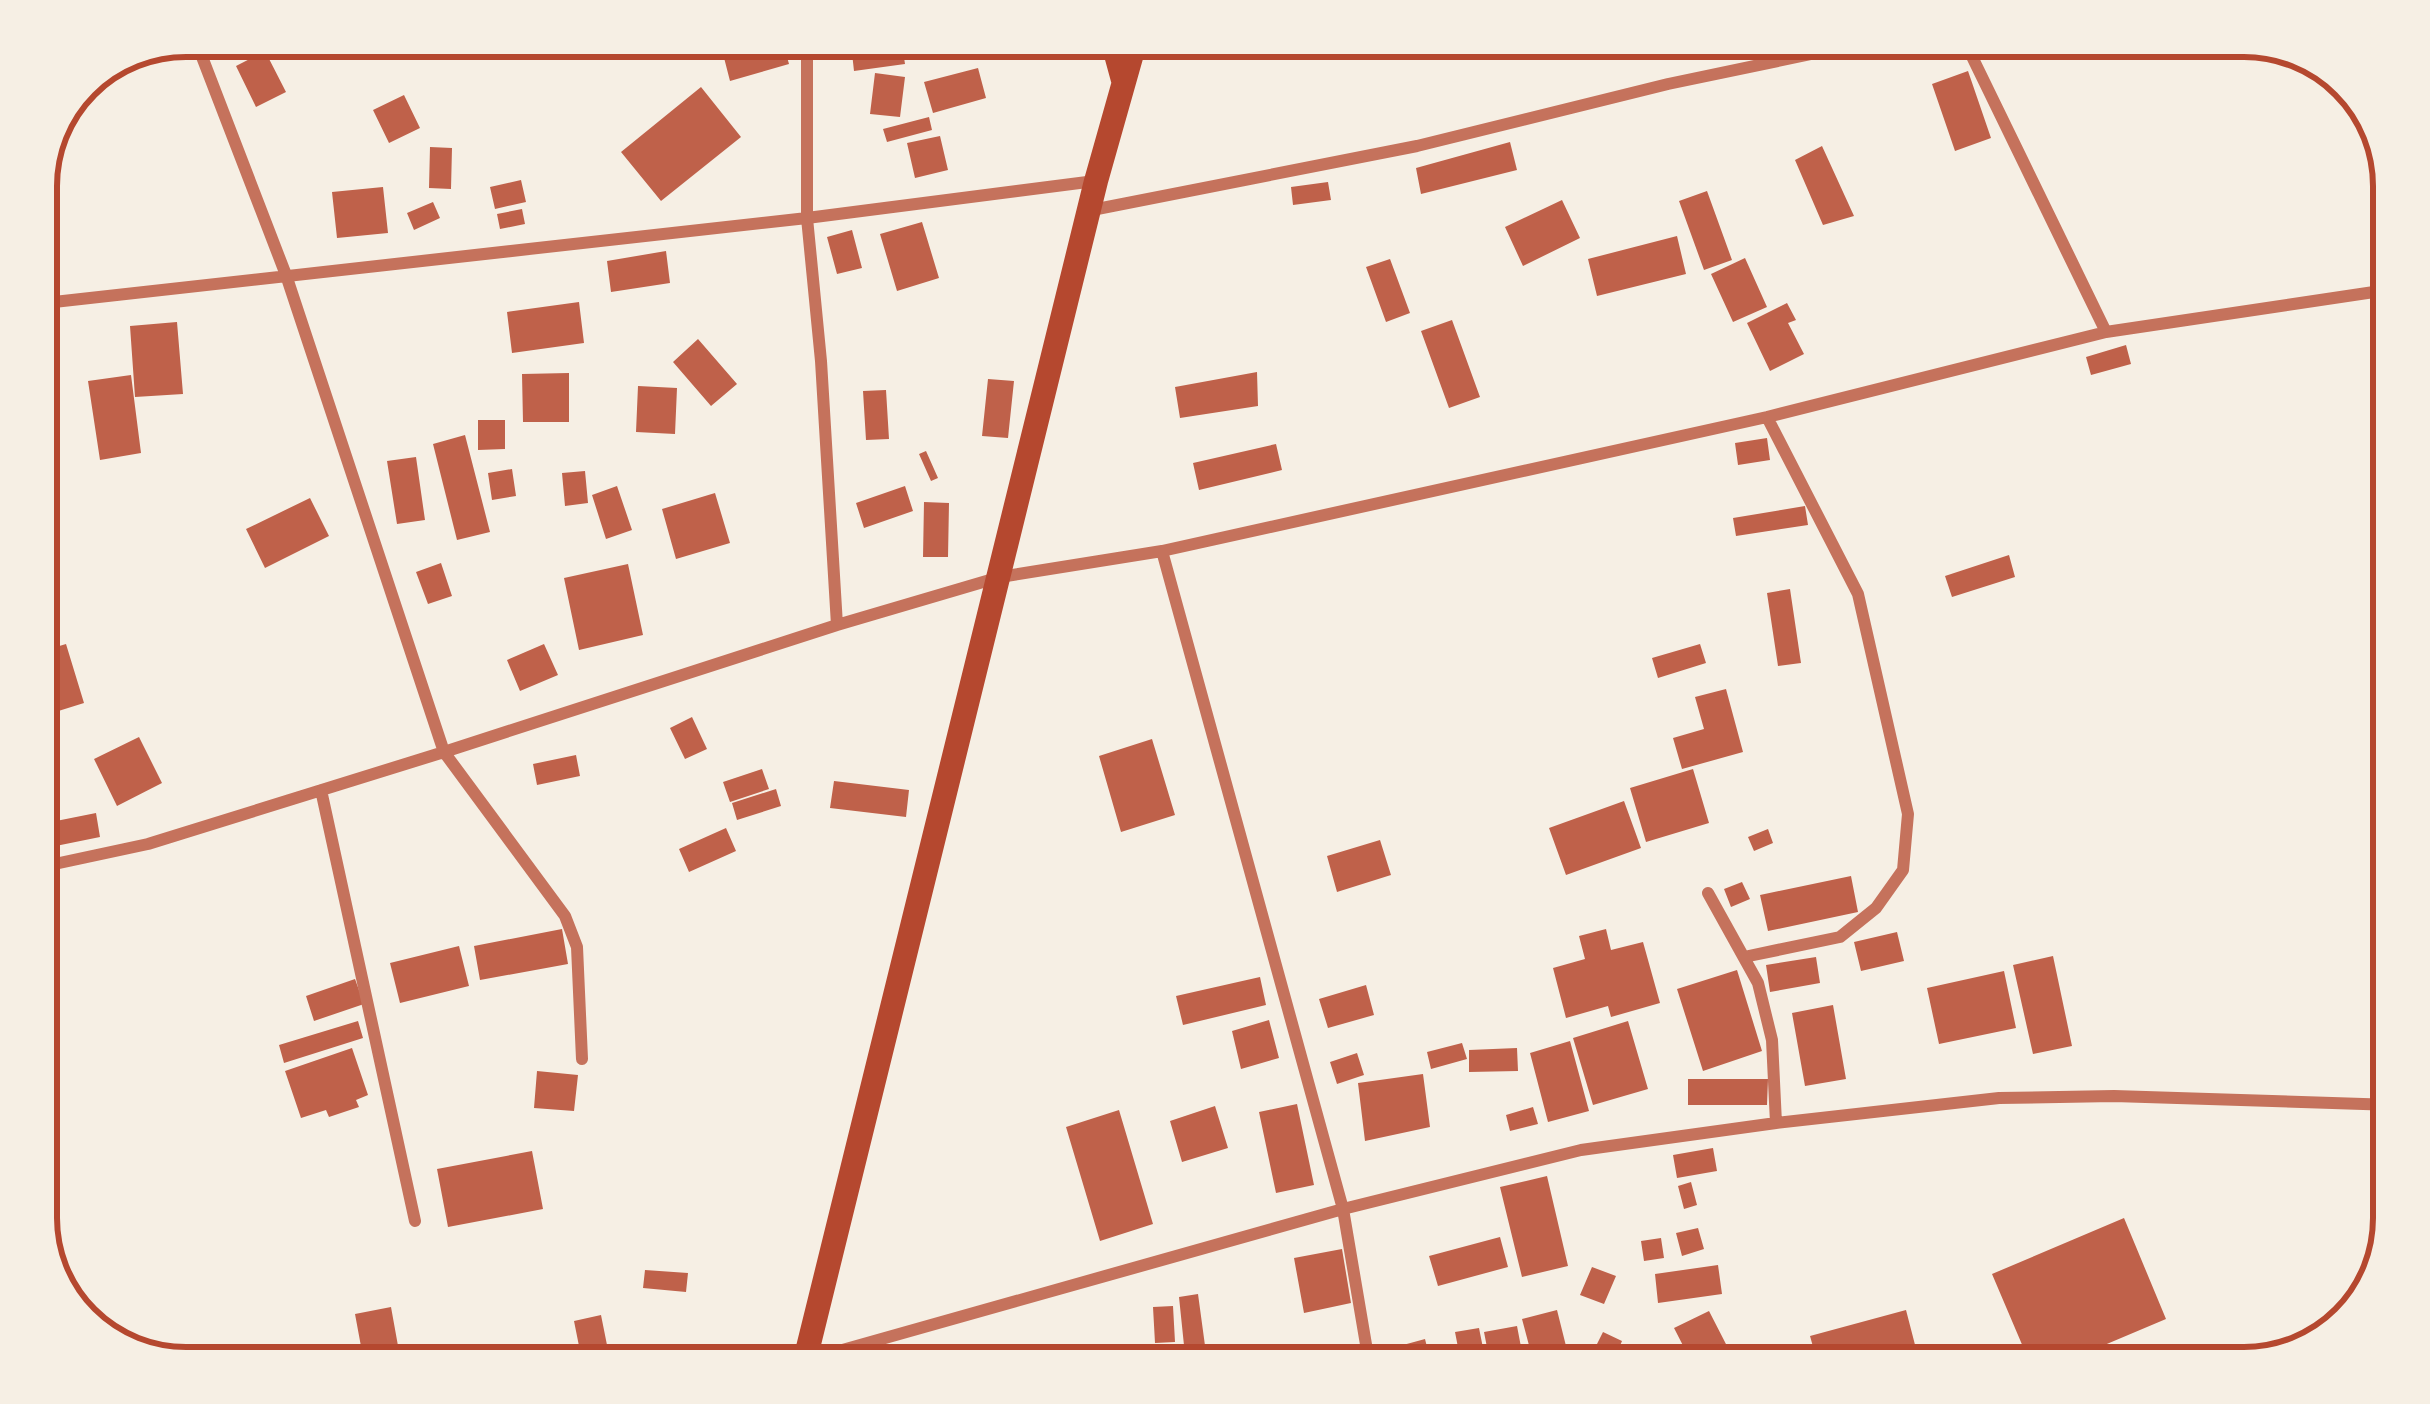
<svg xmlns="http://www.w3.org/2000/svg" width="2430" height="1404" font-family="'Source Sans 3',sans-serif">
  <rect width="100%" height="100%" fill="#f6efe4"/>
  <path fill="#bf614a" d="M469 36H500L501 48 471 52Z
    M756 36H781L789 64 730 81 721 46Z
    M901 38 905 64 854 71 851 44Z
    M265 51 286 92 256 107 236 66Z
    M978 68 986 98 933 113 924 82Z
    M1968 71 1991 138 1955 151 1932 84Z
    M875 73 905 77 900 117 870 114Z
    M701 87 741 137 661 201 621 152Z
    M404 95 420 128 389 143 373 110Z
    M929 117 932 130 887 142 883 129Z
    M940 136 948 170 915 178 907 143Z
    M1510 142 1517 170 1421 194 1416 168Z
    M1822 146 1854 216 1823 225 1795 160Z
    M430 147 452 148 451 189 429 188Z
    M521 180 526 202 495 209 490 187Z
    M1328 182 1331 200 1293 205 1291 187Z
    M383 187 388 233 337 238 332 192Z
    M1707 191 1732 260 1704 270 1679 201Z
    M1562 200 1580 238 1523 266 1505 227Z
    M433 202 440 218 414 230 407 213Z
    M522 209 525 224 500 229 497 214Z
    M922 222 939 278 897 291 880 234Z
    M852 230 862 268 837 274 827 237Z
    M1677 236 1686 274 1597 296 1588 259Z
    M666 251 670 283 611 292 607 261Z
    M1745 258 1767 307 1733 322 1711 274Z
    M1390 259 1410 313 1386 322 1366 267Z
    M579 302 584 343 512 353 507 312Z
    M1787 303 1796 320 1788 323 1804 354 1770 371 1747 323Z
    M1452 320 1480 397 1449 408 1421 331Z
    M177 322 183 394 135 397 130 326Z
    M698 339 737 384 711 406 673 362Z
    M2126 345 2131 364 2091 375 2086 357Z
    M1257 372 1258 406 1180 418 1175 387Z
    M569 373V422H523L522 374Z
    M131 375 141 453 100 460 88 381Z
    M988 379 1014 381 1008 438 982 436Z
    M638 386 677 388 675 434 636 432Z
    M886 390 889 439 866 440 863 391Z
    M478 420H505V449L478 450Z
    M465 435 490 532 457 540 433 444Z
    M1767 438 1770 460 1738 465 1735 443Z
    M1276 444 1282 470 1199 490 1193 463Z
    M926 451 938 478 931 481 919 454Z
    M416 457 425 520 397 524 387 461Z
    M512 469 516 496 492 500 488 473Z
    M585 471 588 503 565 506 562 473Z
    M617 486 632 530 606 539 592 495Z
    M905 486 913 511 864 528 856 503Z
    M715 493 730 543 676 559 662 509Z
    M310 498 329 536 265 568 246 529Z
    M924 502 949 503 948 557H923Z
    M1805 506 1808 525 1736 536 1733 518Z
    M2009 555 2015 577 1952 597 1945 576Z
    M441 563 452 596 428 604 416 572Z
    M628 564 643 635 579 650 564 578Z
    M1790 589 1801 663 1778 666 1767 593Z
    M66 644 84 703 36 718V653Z
    M544 644 558 675 520 691 507 660Z
    M1700 644 1706 663 1658 678 1652 658Z
    M1726 689 1743 752 1682 769 1673 738 1704 729 1695 697Z
    M692 717 707 749 685 759 670 728Z
    M139 737 162 783 117 806 94 759Z
    M1152 739 1175 815 1121 832 1099 756Z
    M576 755 580 776 537 785 533 764Z
    M47 760 55 801 36 804V762Z
    M762 769 769 789 730 802 723 782Z
    M1693 769 1709 823 1646 842 1630 788Z
    M834 781 909 790 906 817 830 808Z
    M776 789 781 806 737 820 732 803Z
    M1624 801 1641 848 1566 875 1549 828Z
    M96 813 100 837 36 850V825Z
    M726 828 736 851 689 872 679 849Z
    M1768 829 1773 843 1754 851 1748 837Z
    M1380 840 1391 875 1337 892 1327 856Z
    M1851 876 1858 912 1768 931 1760 895Z
    M1742 882 1750 899 1731 907 1724 889Z
    M562 929 568 964 480 980 474 946Z
    M1606 929 1611 950 1643 942 1660 1003 1611 1017 1608 1006 1566 1018 1553 968 1585 959 1579 936Z
    M1897 932 1904 961 1861 971 1854 942Z
    M459 946 469 986 400 1003 390 963Z
    M2053 956 2072 1046 2033 1054 2013 965Z
    M1816 957 1820 983 1770 992 1766 965Z
    M1737 970 1762 1051 1703 1071 1677 989Z
    M2004 971 2016 1028 1939 1044 1927 988Z
    M1260 977 1266 1005 1183 1025 1176 996Z
    M355 979 364 1004 314 1021 306 996Z
    M1366 985 1374 1015 1328 1028 1319 999Z
    M1833 1005 1846 1079 1805 1086 1792 1013Z
    M1269 1020 1279 1058 1241 1069 1232 1031Z
    M358 1021 363 1038 284 1063 279 1045Z
    M1628 1021 1648 1089 1593 1105 1573 1038Z
    M1570 1041 1589 1111 1548 1122 1530 1053Z
    M1462 1043 1467 1059 1431 1069 1427 1052Z
    M352 1048 368 1095 356 1100 359 1107 329 1117 326 1110 301 1118 285 1071Z
    M1517 1048 1518 1071 1469 1072V1050Z
    M1357 1053 1364 1075 1337 1084 1330 1062Z
    M537 1071 578 1075 574 1111 534 1108Z
    M1423 1074 1430 1127 1365 1141 1358 1083Z
    M1688 1079H1768L1767 1105H1688Z
    M1297 1104 1314 1185 1276 1193 1259 1112Z
    M1215 1106 1228 1148 1182 1162 1170 1121Z
    M1533 1107 1538 1124 1510 1131 1506 1115Z
    M1119 1110 1153 1224 1100 1241 1066 1127Z
    M1713 1148 1717 1171 1677 1178 1673 1155Z
    M532 1151 543 1209 448 1227 437 1169Z
    M1547 1176 1568 1266 1522 1277 1500 1187Z
    M1691 1182 1697 1205 1684 1209 1678 1186Z
    M2124 1218 2166 1319 2050 1368H2032L1992 1274Z
    M1698 1228 1704 1249 1682 1256 1676 1233Z
    M1500 1237 1508 1267 1438 1286 1429 1256Z
    M1661 1238 1664 1258 1644 1261 1641 1241Z
    M1342 1249 1351 1303 1304 1313 1294 1258Z
    M1718 1265 1722 1294 1658 1303 1655 1274Z
    M1592 1267 1616 1276 1604 1304 1580 1295Z
    M645 1270 688 1273 686 1292 643 1288Z
    M1198 1294 1206 1353 1185 1355 1179 1297Z
    M1173 1306 1175 1342 1155 1343 1153 1307Z
    M391 1307 402 1368H365L355 1314Z
    M1557 1310 1570 1362 1535 1368 1522 1319Z
    M1906 1310 1921 1368H1819L1810 1336Z
    M1709 1311 1728 1348 1693 1365 1674 1328Z
    M601 1315 609 1355 582 1361 574 1321Z
    M1517 1326 1525 1368H1491L1484 1332Z
    M1479 1328 1487 1368H1462L1455 1332Z
    M1603 1332 1622 1341 1615 1357 1595 1348Z
    M1425 1339 1432 1367 1408 1368 1403 1345Z
    M623 1347 664 1352 662 1368 621 1367Z"/>
  <g fill="none" stroke-linecap="round" stroke-linejoin="round">
    <path stroke="#c5725c" stroke-width="12" d="M807 36V218L821 361 837 625
      M1962 36 2106 332
      M1092 210 1417 146 1668 84 1897 36
      M36 304 807 218 1095 181
      M1162 551 1767 417 2106 332 2394 289
      M321 790 415 1221
      M36 868 148 844 444 752 286 275 194 36
      M1708 893 1758 983 1772 1040 1776 1123
      M1744 957 1840 937 1876 908 1903 870 1908 814 1858 594 1767 417
      M582 1059 577 947 565 916 444 752 837 625 1000 577 1162 551 1343 1209 1370 1368
      M807 1360 1343 1209 1581 1150 1776 1123 1999 1098 2114 1096 2394 1105"/>
    <path stroke="#b5482f" stroke-width="24" d="M1111 36 1123 80
      M803 1368 1096 181 1137 36"/>
  </g>
  <path d="M0 0H2430V1404H0ZM186 57H2244A129 129 0 0 1 2373 186V1218A129 129 0 0 1 2244 1347H186A129 129 0 0 1 57 1218V186A129 129 0 0 1 186 57Z" fill="#f6efe4" fill-rule="evenodd"/>
  <path fill="none" stroke="#b5482f" stroke-width="6" d="M186 57H2244A129 129 0 0 1 2373 186V1218A129 129 0 0 1 2244 1347H186A129 129 0 0 1 57 1218V186A129 129 0 0 1 186 57Z"/>
</svg>
